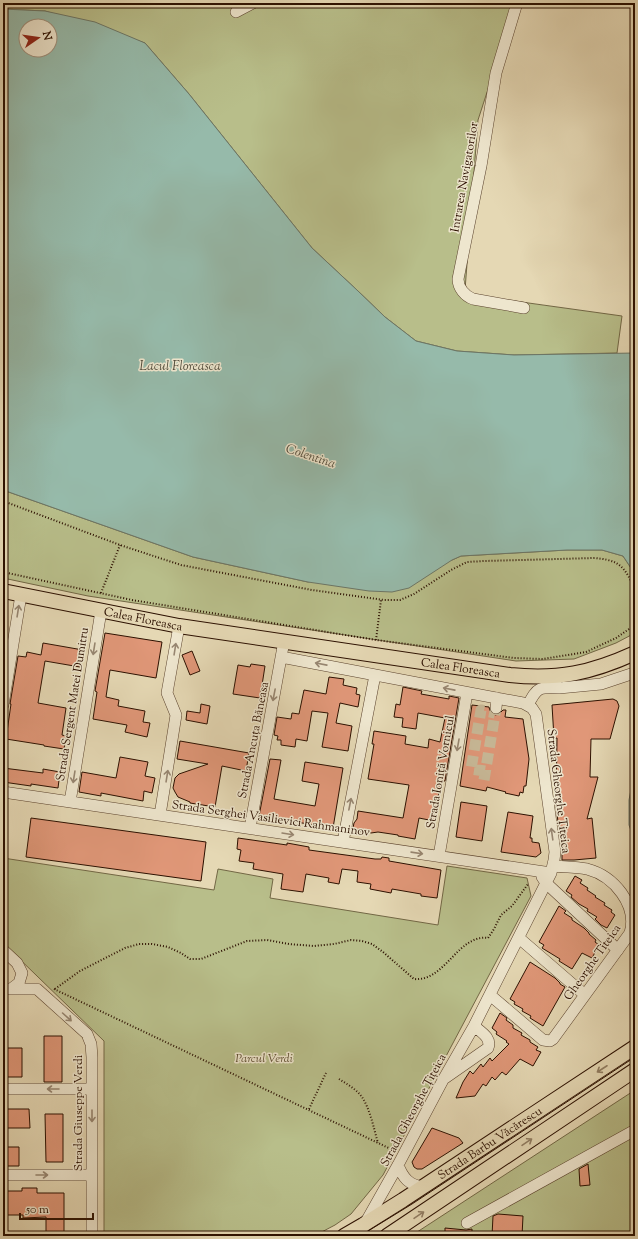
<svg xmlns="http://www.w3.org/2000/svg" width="638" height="1239" font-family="'Sorts Mill Goudy',serif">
  <rect width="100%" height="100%" fill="#e5d8b4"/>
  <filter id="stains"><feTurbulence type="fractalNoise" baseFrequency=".005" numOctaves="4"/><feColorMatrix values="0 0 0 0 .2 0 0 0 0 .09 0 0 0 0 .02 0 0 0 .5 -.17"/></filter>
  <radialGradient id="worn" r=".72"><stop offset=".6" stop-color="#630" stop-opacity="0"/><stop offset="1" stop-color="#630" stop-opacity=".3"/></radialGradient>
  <path fill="#b8be8a" stroke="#726745" d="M3 3H516L478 120 465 290 471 295 622 316 617 353 514 355 457 351 416 341 385 317 358 291 312 248 189 94 145 43 45 11 3 9Z
    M3 490 193 557 308 582 452 560 461 556 567 550H602L623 556 635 574V633L616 643 574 659 516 661 88 596 3 578Z
    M3 858 214 890 218 869 273 879 270 898 438 925 447 866 527 878 531 896 383 1175 351 1214 335 1225 314 1236H104V1041L3 943Z
    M635 1090V1236H411Z"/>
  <path fill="#96baaa" stroke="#6c7666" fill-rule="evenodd" d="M3 9 45 11 95 22 145 43 189 94 312 248 358 291 385 317 416 341 457 351 514 355 635 353V574L623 556 602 550H567L461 556 452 560 409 588 392 592 369 591 308 582 193 557 3 490ZM26 26H50V50H26Z
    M635 769V842L629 825V800Z"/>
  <path fill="#e09778" stroke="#2c1000" d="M105 633 162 642 156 678 110 670 106 697 119 700 118 706 145 711 143 722 150 723 147 737 125 732 127 725 93 719 97 692 95 691Z
    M43 643 83 650 80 667 45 661 38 703 66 708 62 735 66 736 64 749 44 746V745L6 739 11 704H10L18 656 26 657 27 652 41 655Z
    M192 651 200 671 190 675 182 655Z
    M251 664 265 666 260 698 233 694 238 665 250 667Z
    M329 677 344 679 343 685 357 688 356 694 360 695 358 707 340 703 336 723 352 726 348 751 322 747 328 713 312 711 307 741 296 739 295 747 281 745V740H277L278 736 274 735 277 717 291 719 292 713 299 714 304 690 326 694Z
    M403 687 422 691 421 694 449 699V696L459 698 445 781H441L434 821 419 818 415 839 398 836V835L378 832 371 833 366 831 358 832 353 828 354 823 357 819 358 811 403 818 409 785 368 779 374 744H372L374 731 406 736 405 744 428 748 429 739 440 742 445 718 418 713 416 729 402 727 403 718 394 717 396 704 400 705Z
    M613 699 617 701 619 706 610 739H591L590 777H598L587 819 592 818 596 858 574 860H562V851L556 807 557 738H554L552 705Z
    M201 704 210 706 207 724 186 720 187 711 200 713Z
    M472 705 489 707 490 711 495 715 499 714 503 710H506L505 717 523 719 529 759 526 786H524L523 793 520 792 519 796 505 793 506 792 487 787 486 791 460 786Z
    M180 741 249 753 246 771 222 766 215 807 190 803V802L178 797 175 792 173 788 175 778 179 774 208 764 177 759Z
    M120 757 148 762 145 776 155 778 152 793 144 791 143 801 101 793V796L79 792 82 772 116 778Z
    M270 759 281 760 274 799 315 806 319 784 302 781 305 762 343 768 333 828 259 816Z
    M3 768 43 773V769L60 772 58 788 31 784V786L3 782Z
    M461 802 487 806 482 841 456 837Z
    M508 812 533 816 530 838H532V842L539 843 541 853 536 857 501 852Z
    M31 818 206 842 201 881 26 857Z
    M238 838 287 845V843L309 847V850L375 859H381L382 857 389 858V861L441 870 437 898 421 896V894L392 889 391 893 370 889 371 884 357 882 358 871 342 869 339 884 328 882 329 878 306 874 303 892 281 889 283 874 253 869 254 863 239 861 241 850 237 849Z
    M575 876 582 880 580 883 588 888 587 890 596 896 595 897 605 903 604 905 612 910 611 912 615 915 607 928 601 925 595 919 597 917 587 911 588 909 579 904 571 897 572 895 566 891Z
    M559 906 566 911 564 913 572 918V920L584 928 589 933V934L596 940 595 942 599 945 592 958 582 953 572 969 559 961 560 959 542 948 544 945 539 942Z
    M530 962 555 978 560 983V984L565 987 543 1026 530 1018 531 1016 522 1011 523 1009 514 1004 515 1002 510 999Z
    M500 1013 507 1018 506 1020 513 1025V1028L522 1033 521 1035 530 1040V1042L538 1047 536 1050 541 1052 533 1066 520 1059 506 1075 502 1072 495 1080 492 1077 486 1086 483 1084 475 1096 456 1098 463 1082 470 1071 473 1074 481 1064 483 1067 490 1058 492 1061 509 1044 506 1042 507 1041 496 1034 497 1032 492 1028Z
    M44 1036H62V1082H44Z
    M7 1048H22V1077H3V1060H7Z
    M3 1109H29L30 1128H3Z
    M45 1114H63V1162H46Z
    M432 1128 459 1138 463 1143 422 1169H417L414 1167 412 1162Z
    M3 1147H19V1166H3Z
    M588 1164 590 1185 580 1186 579 1169Z
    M22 1188H37V1193H64V1236H46V1217L23 1218V1215H3V1191H22Z
    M498 1214 523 1216 522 1236H492L493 1216Z
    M445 1228 466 1230 472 1229V1236H445Z"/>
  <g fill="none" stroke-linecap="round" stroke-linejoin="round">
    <path stroke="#c9ba99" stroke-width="11" stroke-dasharray="11 5.5" stroke-linecap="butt" d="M485 771 471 769 481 710 495 713
      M484 780 496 708"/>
    <g stroke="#5a422d" stroke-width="12">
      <path id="minor" d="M517 3 496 73 481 166 458 279C458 288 465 296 473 299L524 308
        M236 12 253 3
        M281 657 523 703 532 708 536 714 555 852 554 860 551 873 474 1026 443 1080 398 1165 358 1236
        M549 676 559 688 601 684 631 674
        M3 705 21 595
        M528 705C537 687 539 687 559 688
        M496 708 497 698
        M3 792 551 873
        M70 802 101 611
        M160 815 176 715 167 693 179 626
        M250 828 284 641
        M343 842 375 675
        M439 856 467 693
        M542 877 546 883 618 950
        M519 938 585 995
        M3 950 17 963 22 973 19 983 11 989
        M3 989H37L87 1034 91 1044 92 1057V1236
        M490 995 543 1040 550 1041 553 1039 630 933C638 905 614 876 587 869 577 867 564 867 553 866
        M445 1078 488 1048C492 1038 481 1032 474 1026
        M3 1089H92
        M398 1165C403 1178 409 1185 423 1187
        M3 1175H91
        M467 1223 635 1130"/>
    </g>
    <g stroke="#2c1000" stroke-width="16">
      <g id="major">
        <path id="s1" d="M3 591 179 626 510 675C558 680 591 673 635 653"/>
        <path id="s2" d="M344 1236 363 1225 403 1200 635 1047"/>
        <path d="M387 1236 635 1070"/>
      </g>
    </g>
    <path stroke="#2c1000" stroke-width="2" stroke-dasharray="1 2" stroke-linecap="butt" d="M3 501 120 545 181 565 312 590 384 600H400L414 594 451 570 467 562 484 561 595 558C613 560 621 562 630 579 632 583 633 587 635 591
      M3 572 132 600 376 640 514 658 543 659 586 652 616 638 635 625
      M101 593 120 545
      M376 640 381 600
      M54 989 395 1151
      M55 989 80 971 125 948 139 944H152L168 947 181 953 190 959H201L247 941 267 940 289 944 314 946 334 944 351 940 362 941 372 944 383 952 414 979C445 982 458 934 488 938L494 929 501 915 512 906 528 884
      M339 1079C347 1084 356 1089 362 1097 370 1109 374 1129 378 1143
      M309 1109 326 1073"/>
    <use href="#minor" stroke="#eee6ce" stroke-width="11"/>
    <use href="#major" stroke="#e5d8b4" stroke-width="14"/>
    <path stroke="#2c1000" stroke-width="1" d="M360 1236 412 1204 635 1057"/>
  </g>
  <defs><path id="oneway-shaft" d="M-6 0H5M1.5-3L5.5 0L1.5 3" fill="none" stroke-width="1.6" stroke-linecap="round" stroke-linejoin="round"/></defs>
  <g stroke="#978671">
    <use href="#oneway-shaft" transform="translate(18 611) rotate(-81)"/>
    <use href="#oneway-shaft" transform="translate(94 649) rotate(99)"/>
    <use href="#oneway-shaft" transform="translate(175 649) rotate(-81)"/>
    <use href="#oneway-shaft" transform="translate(321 664) rotate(-169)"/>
    <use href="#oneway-shaft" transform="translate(449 689) rotate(-169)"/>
    <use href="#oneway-shaft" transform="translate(274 695) rotate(101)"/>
    <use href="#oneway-shaft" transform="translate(458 745) rotate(100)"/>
    <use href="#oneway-shaft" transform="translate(167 776) rotate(-81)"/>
    <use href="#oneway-shaft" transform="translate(74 777) rotate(99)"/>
    <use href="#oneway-shaft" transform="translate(350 804) rotate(-79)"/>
    <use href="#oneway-shaft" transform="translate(288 834) rotate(9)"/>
    <use href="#oneway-shaft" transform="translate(552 834) rotate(-98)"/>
    <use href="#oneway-shaft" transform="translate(417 853) rotate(8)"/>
    <use href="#oneway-shaft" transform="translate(67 1017) rotate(42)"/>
    <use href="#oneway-shaft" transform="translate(53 1089) rotate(180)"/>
    <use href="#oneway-shaft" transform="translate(92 1116) rotate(90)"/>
    <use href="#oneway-shaft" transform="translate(42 1175)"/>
  </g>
  <g stroke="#927e63">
    <use href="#oneway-shaft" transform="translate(602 1069) rotate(147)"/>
    <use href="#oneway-shaft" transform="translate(527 1142) rotate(-34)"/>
    <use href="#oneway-shaft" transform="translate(419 1215) rotate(-34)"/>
  </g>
  <g text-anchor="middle" stroke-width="3" stroke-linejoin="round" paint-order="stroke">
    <g font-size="12" fill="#2c1000" stroke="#eee6ce">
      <text transform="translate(464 177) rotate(-80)" y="4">Intrarea Navigatorilor</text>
      <text dy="4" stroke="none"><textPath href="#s1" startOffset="143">Calea Floreasca</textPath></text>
      <text dy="4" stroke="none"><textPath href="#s1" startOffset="464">Calea Floreasca</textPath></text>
      <text transform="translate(72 704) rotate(-81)" y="4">Strada Sergent Matei Dumitru</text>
      <text transform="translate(253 740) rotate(-79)" y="4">Strada Ancuța Băneasa</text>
      <text transform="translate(440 772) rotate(-80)" y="4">Strada Ioniță Vornicul</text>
      <text transform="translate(559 791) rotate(83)" y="4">Strada Gheorghe Țițeica</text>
      <text transform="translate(271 818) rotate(8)" y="4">Strada Serghei Vasilievici Rahmaninov</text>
      <text transform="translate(592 962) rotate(-55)" y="4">Gheorghe Titeica</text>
      <text transform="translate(413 1110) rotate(-62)" y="4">Strada Gheorghe Țițeica</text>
      <text transform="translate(78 1113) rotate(-90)" y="4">Strada Giuseppe Verdi</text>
      <text dy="4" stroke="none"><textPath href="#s2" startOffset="173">Strada Barbu Văcărescu</textPath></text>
    </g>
    <g font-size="12" font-style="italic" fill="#5d4d30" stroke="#eee6ce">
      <text x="264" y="1062">Parcul Verdi</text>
    </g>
    <g font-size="13" font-style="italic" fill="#514c3c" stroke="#eee6ce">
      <text x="180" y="370">Lacul Floreasca</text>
      <text transform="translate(311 455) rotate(18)" y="5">Colentina</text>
    </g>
  </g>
  <rect width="638" height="1239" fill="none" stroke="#e5d8b4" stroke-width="16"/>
  <rect x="4" y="4" width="630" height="1231" fill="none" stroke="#2c1000" stroke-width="2"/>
  <rect x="8" y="8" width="622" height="1223" fill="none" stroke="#2c1000"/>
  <g transform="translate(38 38) rotate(77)"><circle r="19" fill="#eee6ce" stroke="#a0907c"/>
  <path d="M0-3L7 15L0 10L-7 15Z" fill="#8f2418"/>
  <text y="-6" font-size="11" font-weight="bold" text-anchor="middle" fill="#2c1000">N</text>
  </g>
  <path d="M20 1213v6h73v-6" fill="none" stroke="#2c1000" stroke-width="2"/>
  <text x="26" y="1213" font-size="12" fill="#2c1000" stroke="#eee6ce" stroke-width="3" paint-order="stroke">50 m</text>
  <rect width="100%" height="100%" filter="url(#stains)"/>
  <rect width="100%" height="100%" fill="url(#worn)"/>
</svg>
